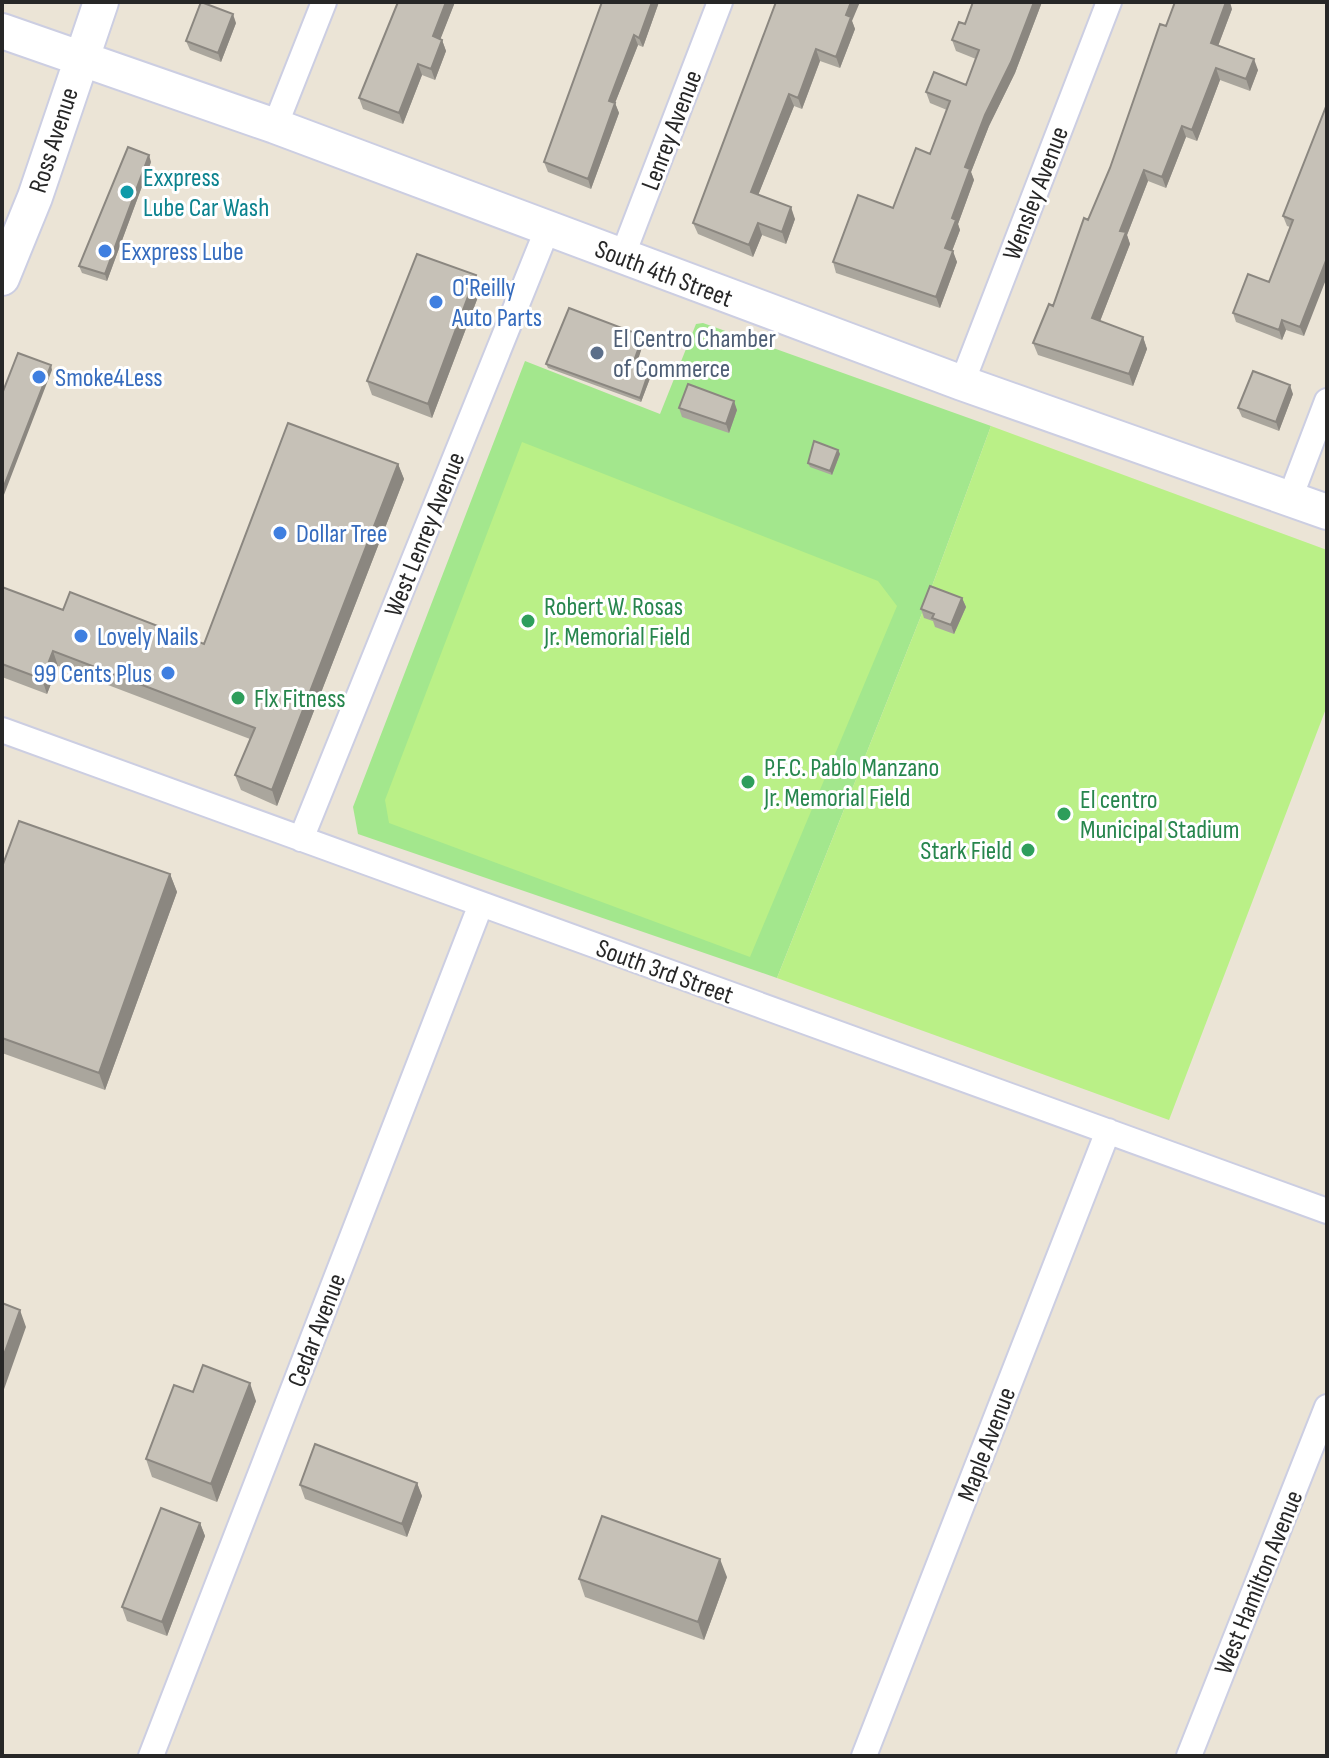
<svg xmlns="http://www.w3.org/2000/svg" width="1329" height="1758" font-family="'Sofia Sans Condensed',sans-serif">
  <rect width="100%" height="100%" fill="#ebe4d6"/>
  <path fill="#a3e78d" d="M703 323 991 426 921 616 777 978 358 834 353 807 525 361 660 414 696 324Z"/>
  <path fill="#baf087" d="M991 426 1327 550V706L1169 1120 777 978 921 616Z
    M522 442 878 581 897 606 750 957 389 823 385 800Z"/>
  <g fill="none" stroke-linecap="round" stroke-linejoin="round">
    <g stroke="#cccee2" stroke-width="28">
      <path id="street" d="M275 126 324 2
        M622 257 720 2
        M962 383 1109 2
        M1290 498 1327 401
        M2 730 1327 1211
        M301 839 547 230
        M151 1756 481 904
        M864 1756 1108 1131
        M1189 1756 1327 1407"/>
    </g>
    <g stroke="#cccee2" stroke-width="38">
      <path id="secondary" d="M2 31 275 126 962 383 1327 512
        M2 278 35 197 101 2"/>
    </g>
    <use href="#street" stroke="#fff" stroke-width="24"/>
    <use href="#secondary" stroke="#fff" stroke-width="34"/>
  </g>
  <path fill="#aaa69d" d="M398 2H455L440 39 442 40 446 51 435 80 422 75 403 124 363 109 359 98Z
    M602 2H659L643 47 638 45 615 103 619 113 591 189 548 172 544 162Z
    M776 2 852 21 855 29 840 68 820 61 802 109 794 106 758 195 795 219 786 244 762 235 753 257 698 234 693 223Z
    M973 2H1042L1015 73 989 126 971 172 974 180 958 224 960 230 952 251 957 262 940 308 836 273 833 262 893 208 930 154 947 110 930 103 926 92 966 85 976 59 956 51 952 40 965 24Z
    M1232 9 1218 46 1258 70 1250 91 1220 80 1197 141 1186 137 1166 188 1148 181 1127 235 1130 244 1100 321 1143 337 1147 349 1133 386 1038 355 1033 343 1053 306 1110 168 1166 26Z
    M236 23 221 62 190 50 186 41Z
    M1327 104 1304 336 1286 330 1282 340 1236 322 1233 313 1269 282 1290 227 1287 226 1283 216Z
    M151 162 107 281 82 273 79 266Z
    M476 275 481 289 432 418 372 395 367 381Z
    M644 341 637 362 652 373 641 402 548 368 546 364Z
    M1293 394 1279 431 1242 417 1238 408Z
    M679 408 737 410 729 433 682 417Z
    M838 450 840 454 832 475 810 467 808 463Z
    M398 464 404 479 277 806 241 790 235 775 250 739 58 666 47 694 2 677V587L63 610 204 644Z
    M962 598 966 607 954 634 935 627 933 621 924 618 921 609Z
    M2 867 170 874 177 892 105 1090 2 1053Z
    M193 1392 256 1401 217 1502 152 1477 146 1459Z
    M417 1483 422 1496 407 1537 305 1499 300 1485Z
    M200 1523 205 1536 167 1636 127 1621 122 1607Z
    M727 1577 704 1640 585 1597 579 1579Z"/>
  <path fill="#8b8780" d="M446 2H455L437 48 433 36Z
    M652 2H659L643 47 639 38Z
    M851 2H860L852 21 855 29 840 68 836 57 846 15Z
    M1034 2H1042L1015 73 989 126 971 172 974 180 958 224 960 230 949 259 945 248 965 167 985 115Z
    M1225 2H1230L1232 9 1215 54 1211 43Z
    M233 14 236 23 221 62 218 53Z
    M634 35 638 45 615 103 619 113 591 189 588 179 609 101Z
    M442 40 446 51 435 80 431 69Z
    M816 49 820 61 802 109 798 98Z
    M1254 59 1258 70 1250 91 1246 79Z
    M418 64 422 75 403 124 399 113Z
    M1216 68 1220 80 1197 141 1192 130Z
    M789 94 794 106 755 203 751 192Z
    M1182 126 1186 137 1166 188 1162 177Z
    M149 155 151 162 107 281 105 274Z
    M1144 170 1148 181 1127 235 1130 244 1097 329 1092 318 1120 231Z
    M791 207 795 219 786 244 782 232Z
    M758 223 762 235 753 257 749 245Z
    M953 251 957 262 940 308 936 297Z
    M1327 258V277L1304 336 1300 327Z
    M476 275 481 289 432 418 428 404Z
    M1282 320 1286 330 1282 340 1279 330Z
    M643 336 644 341 636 366 634 361Z
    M1143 337 1147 349 1133 386 1129 374Z
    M51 365 52 370 2 500V491Z
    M650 368 652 373 641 402 640 398Z
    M1290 385 1293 394 1279 431 1276 422Z
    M734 401 737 410 729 433 726 424Z
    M838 450 840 454 832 475 830 471Z
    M398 464 404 479 277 806 272 790Z
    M962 598 966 607 954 634 951 625Z
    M53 651 58 666 47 694 42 679Z
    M170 874 177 892 105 1090 99 1073Z
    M20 1310 26 1327 2 1395V1360Z
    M250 1383 256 1401 217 1502 211 1484Z
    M417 1483 422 1496 407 1537 402 1524Z
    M200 1523 205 1536 167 1636 162 1622Z
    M720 1559 727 1577 704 1640 698 1622Z"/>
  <path fill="#c6c1b7" stroke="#8b8780" stroke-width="2" d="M201 2 233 14 218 53 186 41Z
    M398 2H446L433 36 442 40 431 69 418 64 399 113 359 98Z
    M602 2H652L639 38 634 35 609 101 615 103 588 179 544 162Z
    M776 2H851L846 15 851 17 836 57 816 49 798 98 789 94 751 192 791 207 782 232 758 223 749 245 693 223Z
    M973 2H1034L1011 62 985 115 965 167 970 169 952 218 956 220 945 248 953 251 936 297 833 262 858 195 893 208 916 148 930 154 950 101 926 92 934 72 966 85 979 50 952 40 959 22 965 24Z
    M1175 2H1226L1211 43 1254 59 1246 79 1216 68 1192 130 1182 126 1162 177 1144 170 1120 231 1126 232 1092 318 1143 337 1129 374 1033 343 1049 304 1053 306 1084 218 1088 220 1110 168 1160 24 1166 26Z
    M1327 104V258L1300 327 1282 320 1279 330 1233 313 1248 274 1269 282 1293 220 1283 216Z
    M128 147 149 155 105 274 79 266Z
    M417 254 476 275 428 404 367 381Z
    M569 308 643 336 634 361 650 368 640 398 546 364Z
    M18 353 51 365 2 491V394Z
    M1253 371 1290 385 1276 422 1238 408Z
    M688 384 734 401 726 424 679 408Z
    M288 423 398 464 272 790 235 775 255 728 53 651 42 679 2 664V587L63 610 70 592 204 644Z
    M814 441 838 450 830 471 808 463Z
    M930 586 962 598 951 625 932 618 934 614 921 609Z
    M19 821 170 874 99 1073 2 1038V867Z
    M2 1303 20 1310 2 1360Z
    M203 1365 250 1383 211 1484 146 1459 174 1385 193 1392Z
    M315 1444 417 1483 402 1524 300 1485Z
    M161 1508 200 1523 162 1622 122 1607Z
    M602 1516 720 1559 698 1622 579 1579Z"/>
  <circle fill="#0f9aa8" stroke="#fff" stroke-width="3" cx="127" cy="192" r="8"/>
  <g fill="#3f7fe0" stroke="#fff" stroke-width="3">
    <circle cx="105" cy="251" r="8"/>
    <circle cx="436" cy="302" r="8"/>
    <circle cx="39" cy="377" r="8"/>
    <circle cx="280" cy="533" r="8"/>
    <circle cx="81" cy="636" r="8"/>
    <circle cx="168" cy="673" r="8"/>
  </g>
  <circle fill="#5c6f8a" stroke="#fff" stroke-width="3" cx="597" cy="353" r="8"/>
  <g fill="#2e9e5b" stroke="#fff" stroke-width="3">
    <circle cx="528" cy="621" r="8"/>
    <circle cx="238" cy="698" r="8"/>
    <circle cx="748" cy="782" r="8"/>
    <circle cx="1064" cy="814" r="8"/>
    <circle cx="1028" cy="850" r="8"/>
  </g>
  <g text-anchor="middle" stroke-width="6" stroke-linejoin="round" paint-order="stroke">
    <g font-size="26" fill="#272727" stroke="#fff">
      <text transform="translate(671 130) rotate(-69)" y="9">Lenrey Avenue</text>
      <text transform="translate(53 140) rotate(-72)" y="9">Ross Avenue</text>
      <text transform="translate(1035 193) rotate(-69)" y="9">Wensley Avenue</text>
      <text transform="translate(664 273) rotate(21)" y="9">South 4th Street</text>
      <text transform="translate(424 534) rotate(-68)" y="9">West Lenrey Avenue</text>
      <text transform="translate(665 971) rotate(20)" y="9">South 3rd Street</text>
      <text transform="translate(316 1330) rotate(-69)" y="9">Cedar Avenue</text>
      <text transform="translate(986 1444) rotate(-69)" y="9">Maple Avenue</text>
      <text transform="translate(1258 1582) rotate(-68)" y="9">West Hamilton Avenue</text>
    </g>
    <g font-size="26" fill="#0d838f" stroke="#fff" text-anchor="start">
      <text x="143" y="186">Exxpress<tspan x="143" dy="30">Lube Car Wash</tspan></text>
    </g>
    <g font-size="26" fill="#366cbe" stroke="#fff" text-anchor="start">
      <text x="121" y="260">Exxpress Lube</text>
      <text x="452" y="296">O'Reilly<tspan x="452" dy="30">Auto Parts</tspan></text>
      <text x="55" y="386">Smoke4Less</text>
      <text x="296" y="542">Dollar Tree</text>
      <text x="97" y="645">Lovely Nails</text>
      <text x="152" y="682" text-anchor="end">99 Cents Plus</text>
    </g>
    <g font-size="26" fill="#4e5e75" stroke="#fff" text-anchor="start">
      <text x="613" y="347">El Centro Chamber<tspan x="613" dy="30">of Commerce</tspan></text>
    </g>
    <g font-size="26" fill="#27864d" stroke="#fff" text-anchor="start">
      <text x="544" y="615">Robert W. Rosas<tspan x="544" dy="30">Jr. Memorial Field</tspan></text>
      <text x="254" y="707">Flx Fitness</text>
      <text x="764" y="776">P.F.C. Pablo Manzano<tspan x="764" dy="30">Jr. Memorial Field</tspan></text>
      <text x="1080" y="808">El centro<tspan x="1080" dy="30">Municipal Stadium</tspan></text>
      <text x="1012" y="859" text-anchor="end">Stark Field</text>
    </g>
  </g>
  <rect width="1329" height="1758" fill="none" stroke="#272727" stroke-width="8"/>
</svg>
